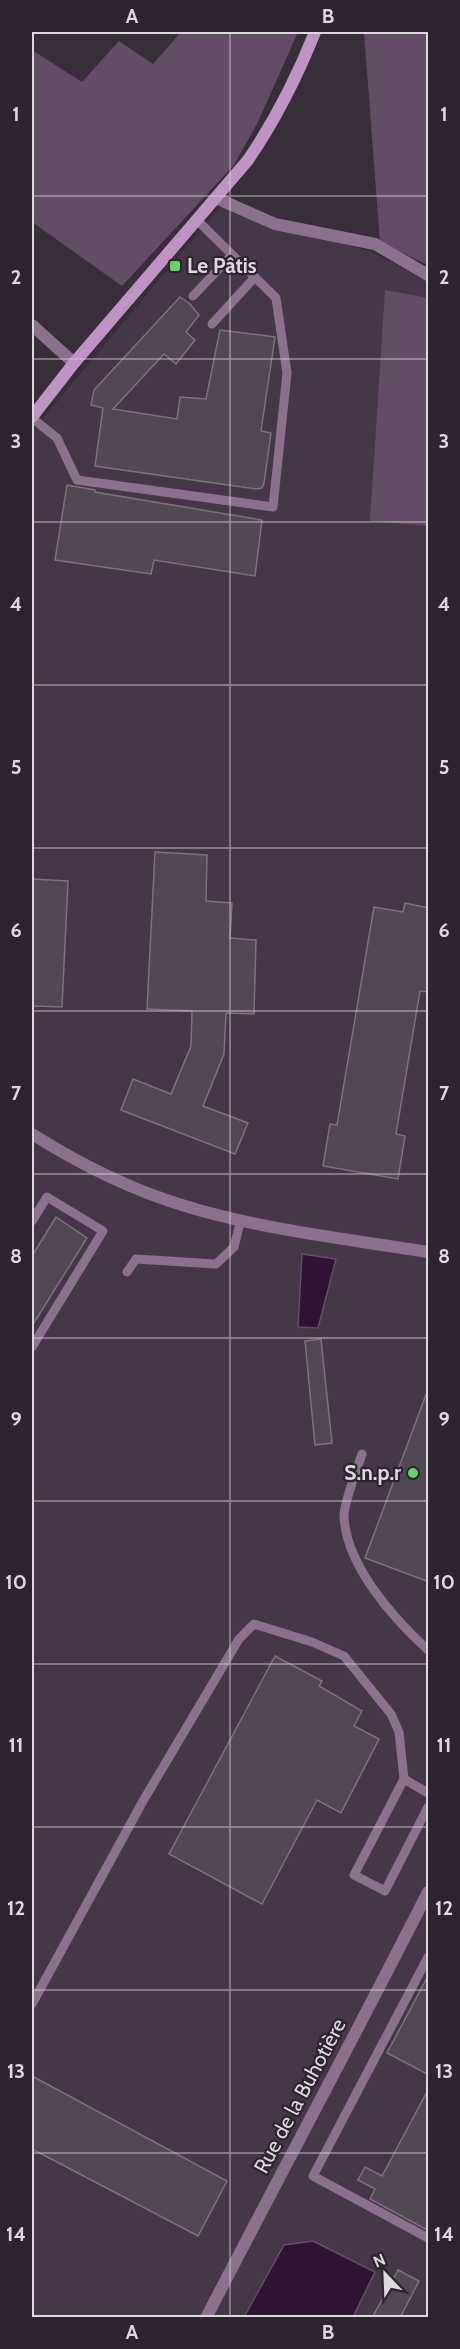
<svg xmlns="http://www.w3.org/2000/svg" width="460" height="2349" font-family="Cabin,sans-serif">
  <rect width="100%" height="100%" fill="#382e39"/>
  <path fill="#453747" d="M222 205 279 226 372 252 428 281V2317H32V431Z"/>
  <path fill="#634c65" d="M181 32H298L258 122 234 165 122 286 32 222V50L82 82 119 41 153 64Z
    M364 32H428V265L380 242Z
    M385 290 428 298V526L370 521Z"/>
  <path fill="#2f1533" stroke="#634f66" stroke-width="1.5" d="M302 1254 336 1259 318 1328 298 1327Z
    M313 2241 375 2272 353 2317H244L284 2245Z"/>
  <path fill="#524854" stroke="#7d727e" stroke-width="1.5" d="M180 297 190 304 199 315 186 332 195 340 176 364 164 354 113 409 177 419 180 397 206 399 220 330 275 337 261 431 271 433 264 483 262 488 256 489 95 466 103 408 91 405 94 390Z
    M67 485 95 490V492L262 520 255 576 154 560 151 574 55 560Z
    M155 852 207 855 206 901 232 903 230 938 256 940 254 1014 226 1013 224 1054 203 1106 248 1123 235 1154 121 1110 133 1079 171 1094 191 1046 192 1011 147 1009Z
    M32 879 68 881 62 1007 32 1006Z
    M405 903 429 908V992L420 991 396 1134 405 1136 398 1179 323 1166 330 1124 337 1125 374 907 403 912Z
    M56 1217 87 1238 32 1326V1256Z
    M321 1339 332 1443 315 1445 305 1341Z
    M427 1392 429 1393V1582L365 1558Z
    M275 1656 322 1681 319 1686 362 1711 354 1726 379 1739 341 1813 317 1800 262 1904 169 1854Z
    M429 1974V2075L387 2053Z
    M32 2076 227 2181 198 2236 32 2149Z
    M429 2088V2231L370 2199 375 2189 358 2180 365 2167 382 2176Z
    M398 2270 419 2281 400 2318H372Z"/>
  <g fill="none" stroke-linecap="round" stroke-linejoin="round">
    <path stroke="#8c718f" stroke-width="9" d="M193 296 232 255
      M212 324 255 277
      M32 418 57 438 77 480 273 507 287 373 276 298 197 220
      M32 1221 47 1197 103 1231 32 1347
      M127 1272 136 1259 216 1264 234 1247 241 1219
      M362 1454C357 1469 344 1502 344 1516 346 1566 394 1619 428 1650
      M428 1793 404 1779 354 1875 385 1891 428 1807
      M428 1957 313 2176 428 2238
      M32 2004 143 1801 239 1639 254 1624 312 1642 344 1656 391 1714 399 1732 404 1779"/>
    <path stroke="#8c718f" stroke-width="12" d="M216 198 275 224 375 244 428 275
      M32 325 74 363
      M32 1134C78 1163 132 1190 185 1206 264 1230 347 1239 428 1252
      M206 2318C280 2175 356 2034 428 1892"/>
    <path stroke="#bf93c4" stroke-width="12" d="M32 417 74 363 248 160C276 119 297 77 315 32"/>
  </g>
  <path fill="none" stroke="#ddd7de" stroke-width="1.5" stroke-opacity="0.55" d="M230 32V2318M32 196H428M32 359H428M32 522H428M32 685H428M32 848H428M32 1011H428M32 1174H428M32 1338H428M32 1501H428M32 1664H428M32 1827H428M32 1990H428M32 2153H428"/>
  <g fill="#6ad364" stroke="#2d242f" stroke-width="2">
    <rect x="169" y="260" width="12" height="12" rx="3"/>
    <circle cx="413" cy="1473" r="6"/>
  </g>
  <g text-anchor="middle" stroke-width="4.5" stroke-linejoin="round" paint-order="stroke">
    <g font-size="21" font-weight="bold" fill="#ddd7de" stroke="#2d242f" text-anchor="start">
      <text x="187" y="273">Le Pâtis</text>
      <text x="401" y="1480" text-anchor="end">S.n.p.r</text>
    </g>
    <g font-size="21" fill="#ddd7de" stroke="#2d242f">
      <text transform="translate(300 2096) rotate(-62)" y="7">Rue de la Buhotière</text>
    </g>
  </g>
  <rect width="460" height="2349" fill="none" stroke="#2d242f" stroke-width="66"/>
  <g transform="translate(385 2274) rotate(337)" stroke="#2d242f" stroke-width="4.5" paint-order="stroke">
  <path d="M0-4.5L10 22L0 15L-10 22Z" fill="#ddd7de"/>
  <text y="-9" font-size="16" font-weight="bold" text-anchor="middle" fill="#ddd7de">N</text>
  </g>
  <rect x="33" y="33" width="394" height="2283" fill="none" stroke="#ddd7de" stroke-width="2"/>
  <g font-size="20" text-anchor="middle" font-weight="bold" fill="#ddd7de">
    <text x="132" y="23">A</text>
    <text x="328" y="23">B</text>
    <text x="16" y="121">1</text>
    <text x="444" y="121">1</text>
    <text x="16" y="284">2</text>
    <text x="444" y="284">2</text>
    <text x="16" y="448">3</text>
    <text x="444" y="448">3</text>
    <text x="16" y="611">4</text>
    <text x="444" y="611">4</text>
    <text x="16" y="774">5</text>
    <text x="444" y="774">5</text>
    <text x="16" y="937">6</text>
    <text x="444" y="937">6</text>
    <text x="16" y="1100">7</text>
    <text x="444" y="1100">7</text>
    <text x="16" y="1263">8</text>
    <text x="444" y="1263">8</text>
    <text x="16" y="1426">9</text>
    <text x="444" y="1426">9</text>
    <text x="16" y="1589">10</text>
    <text x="444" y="1589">10</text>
    <text x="16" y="1752">11</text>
    <text x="444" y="1752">11</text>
    <text x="16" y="1915">12</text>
    <text x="444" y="1915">12</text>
    <text x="16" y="2078">13</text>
    <text x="444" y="2078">13</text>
    <text x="16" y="2241">14</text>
    <text x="444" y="2241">14</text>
    <text x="132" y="2339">A</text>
    <text x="328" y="2339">B</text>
  </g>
</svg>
